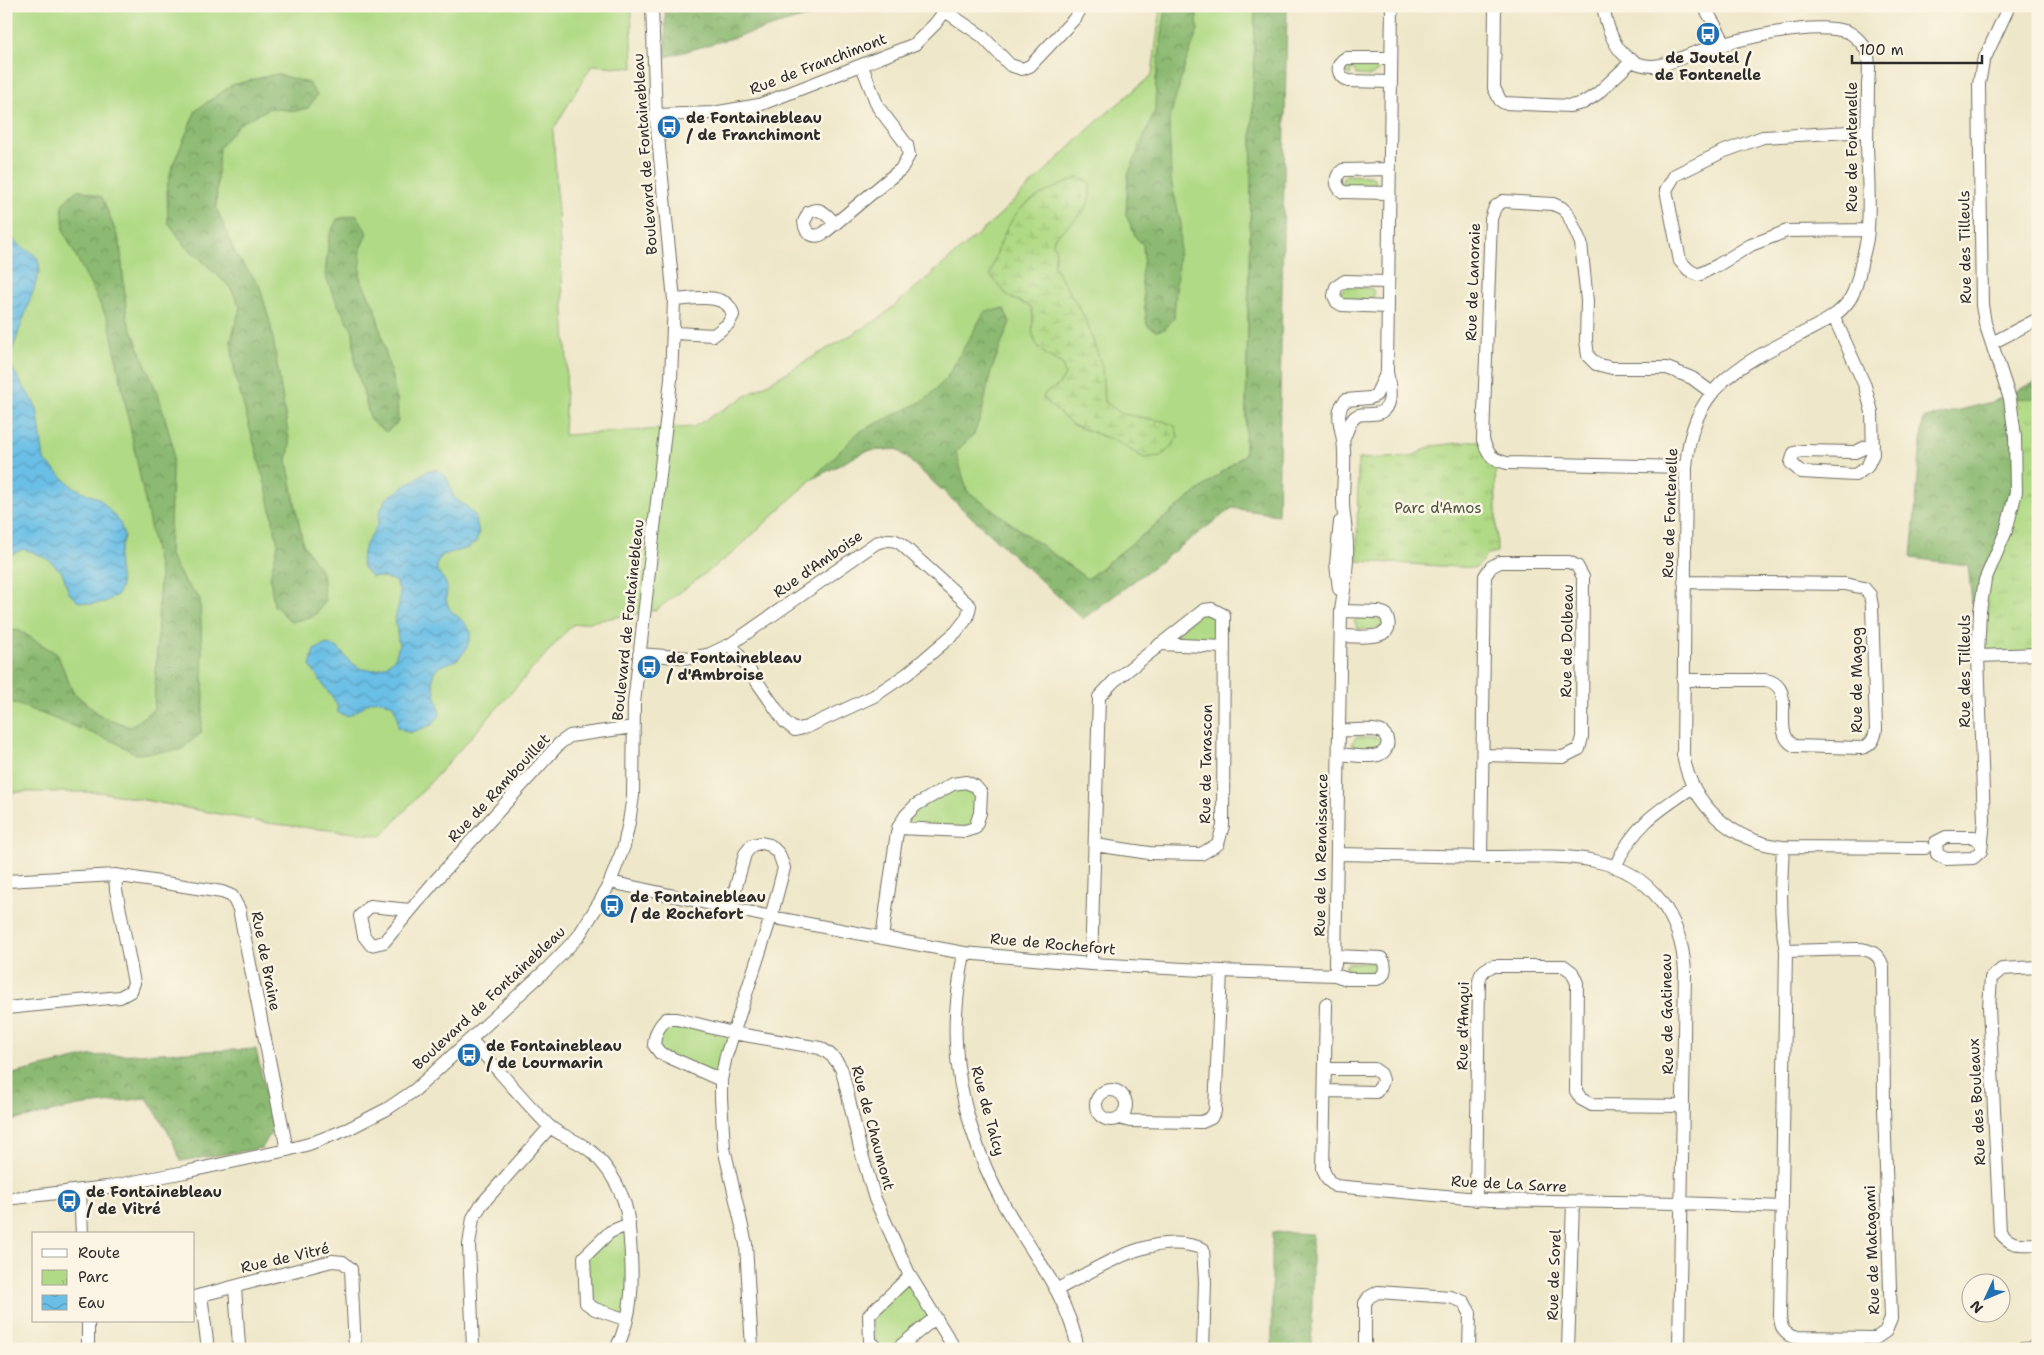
<svg xmlns="http://www.w3.org/2000/svg" width="2044" height="1355" font-family="'Shantell Sans',sans-serif">
  <defs>
    <pattern id="forest-crowns" width="20" height="18" patternUnits="userSpaceOnUse" patternTransform="scale(1.25)"><rect width="20" height="18" fill="#8cba72"/><path d="M2 6a3 3 0 1 1 6 0M12 15a3 3 0 1 1 6 0" fill="none" stroke="#73975e"/></pattern>
    <pattern id="wetland-marsh" width="20" height="14" patternUnits="userSpaceOnUse" patternTransform="scale(1.25)"><rect width="20" height="14" fill="#b0da85"/><path d="M1 5h8M5 5V1M11 12h8M15 12V8" fill="none" stroke="#98bb73"/></pattern>
    <pattern id="park-tufts" width="24" height="20" patternUnits="userSpaceOnUse" patternTransform="scale(1.25)"><rect width="24" height="20" fill="#b0da85"/><path d="M3 7l-1-3M5 7V3M7 7l1-3M15 17l-1-3M17 17v-4M19 17l1-3" fill="none" stroke="#98bb73"/></pattern>
    <pattern id="water-waves" width="16" height="10" patternUnits="userSpaceOnUse" patternTransform="scale(1.25)"><rect width="16" height="10" fill="#6abfe6"/><path d="M0 5q4-4 8 0t8 0" fill="none" stroke="#579bbb"/></pattern>
  </defs>
  <rect width="100%" height="100%" fill="#fcf5e5"/>
  <filter id="ink" filterUnits="userSpaceOnUse"><feTurbulence type="fractalNoise" baseFrequency=".02" numOctaves="2"/><feDisplacementMap in="SourceGraphic" scale="10" xChannelSelector="R" yChannelSelector="G"/><feConvolveMatrix kernelMatrix="1 2 1 2 8 2 1 2 1" color-interpolation-filters="sRGB"/></filter>
  <filter id="wash" filterUnits="userSpaceOnUse"><feTurbulence type="fractalNoise" baseFrequency=".0096" numOctaves="4" result="noise"/><feDisplacementMap in="SourceGraphic" scale="20" xChannelSelector="R" yChannelSelector="G"/><feGaussianBlur stdDeviation="1.12" result="paint"/><feColorMatrix in="noise" values="0 0 0 0 0 0 0 0 0 0 0 0 0 0 0 0 0 1.4 0 .05"/><feComposite in="paint" operator="in"/></filter>
  <g filter="url(#wash)">
    <rect width="100%" height="100%" fill="#eee7c9"/>
    <path fill="#b0da85" stroke="#6e8258" d="M6 6H631L633 68 592 65 553 130 567 361 564 435 693 427 880 318 989 225 1093 125 1152 75 1161 6H1255L1245 454 1087 579 967 491 955 452 897 449 866 451 812 479 734 552 656 610 572 625 382 836 267 823 101 792H6Z
      M1347 64H1374L1378 71 1371 76 1356 75 1354 69 1350 71 1351 75 1347 74 1344 68Z
      M1346 175 1371 176 1375 179V184L1372 187H1347L1343 184 1342 179Z
      M1346 287 1370 288 1373 290 1374 296 1368 300H1346L1340 295 1342 290Z
      M1204 610 1224 615V647L1160 644Z
      M1360 617 1382 619 1383 627 1376 630 1358 629 1354 621Z
      M1356 737H1376L1381 740 1382 744C1377 752 1361 751 1354 747L1352 743Z
      M954 784 975 786V828H898L906 815Z
      M1348 963H1376L1379 969 1375 973 1348 972 1345 968H1347V966H1345Z
      M666 1019 733 1033 721 1080 660 1053 654 1035Z
      M629 1224 627 1320 586 1303 584 1257Z
      M910 1276 935 1318 897 1349H878L869 1315Z"/>
    <path fill="url(#forest-crowns)" stroke="#5c724e" d="M665 6H844L666 57Z
      M1166 6H1196L1198 30 1186 62 1169 121 1171 180 1181 224 1174 318 1165 329 1156 331 1147 325 1141 276 1144 258 1143 245 1136 238 1126 215 1128 175 1155 110 1156 79Z
      M1255 6H1287L1278 515 1232 508 1083 619 897 449 866 451 812 479 859 432 925 400 946 379 985 311 1004 309 1010 322 991 371 982 413 974 434 956 452 967 491 1087 579 1245 454Z
      M276 74 308 83 317 95 308 108 295 111 270 108 239 124 219 148 216 207 236 256 259 284 271 326 290 445 287 461 303 544 322 573 325 602 314 616 291 622 274 605 270 578 278 544 266 487 235 375 231 341 240 307 230 287 184 244 168 222 167 188 172 167 196 110 232 85Z
      M78 189 102 197 120 243 127 318 160 400 173 447 169 554 184 581 200 599 204 701 201 733 181 750 136 754 115 742 6 700V629L20 631 57 654 73 692 101 716 130 727 154 709 160 576 109 322 64 232 62 204Z
      M357 215 367 233 361 247 360 278 375 308 397 399 398 422 386 432 371 421 355 363 353 331 337 303 325 276 329 237 337 219Z
      M2038 381V654L1978 656 1968 565 1911 558 1923 419 1992 402Z
      M256 1049 273 1129 262 1148 181 1161 170 1135 147 1098 78 1106 6 1122V1075H8L89 1056Z
      M1272 1232 1312 1234V1349H1272Z"/>
    <path fill="url(#wetland-marsh)" stroke="#6e8258" d="M1079 177 1089 182C1096 210 1072 221 1054 238L1053 243 1056 249 1054 266 1085 318 1102 366 1104 401 1122 414 1163 421 1175 426 1178 436 1172 446 1161 456 1144 458 1113 440 1073 425 1043 399 1045 393 1059 385 1065 375 1062 364C1050 357 1036 351 1033 335 1031 324 1035 319 1031 307L1009 297 990 275C996 254 1003 232 1016 214 1030 196 1059 187 1079 177Z"/>
    <path fill="url(#park-tufts)" stroke="#6e8258" d="M2038 398V654L1978 656 1980 613 2016 492 2010 399Z
      M1483 440 1495 460 1497 552 1488 554 1476 568 1357 561 1358 459 1410 457 1432 446Z"/>
    <path fill="url(#water-waves)" stroke="#4a7588" d="M6 218C8 227 8 234 15 241 27 255 42 249 39 274L10 357 13 370 37 408 44 460 73 487 100 499 120 523 124 536 118 557 121 587 117 595 105 602 90 604 77 601 69 593 62 572 49 560 33 552 23 549 6 557Z
      M438 470 447 477 454 498 466 506 475 516 479 533 476 542 468 548 443 555 437 562V571L445 581 447 587 446 600 450 610 464 622 471 632C469 642 467 650 460 657 453 665 434 663 433 676 432 689 439 702 440 715L432 725 409 733 398 727 397 715 393 705C366 693 369 708 347 716L338 713 337 704 310 666 314 650 327 644 338 648 349 661 361 669 374 670 386 666 395 658 399 646 395 618 399 605 400 592 395 581 382 577 371 576 363 568 361 559 365 546 378 524 380 511 386 499 427 471Z"/>
  </g>
  <g filter="url(#ink)">
    <g fill="none" stroke-linecap="round" stroke-linejoin="round">
      <g stroke="#6f6d62" stroke-width="14">
        <path id="minor" d="M1495 6 1494 88 1500 100 1504 103 1570 106 1583 103 1597 94 1633 60
          M1603 6C1608 34 1619 66 1653 66 1665 66 1687 55 1700 51 1736 40 1812 20 1848 32 1853 34 1860 41 1863 45 1871 54 1869 74 1868 85 1868 106 1867 126 1867 146 1868 173 1870 201 1868 228 1868 240 1864 252 1861 264 1859 276 1856 289 1850 299 1838 317 1820 324 1801 334 1736 366 1692 388 1686 467L1683 754C1691 805 1733 842 1783 847L1925 848
          M1704 6 1725 43
          M945 11 982 36 1010 65 1022 69 1030 66 1076 17 1082 6
          M1390 82 1348 81C1337 76 1335 64 1346 58H1391
          M656 115 713 113 759 105 915 44 935 24 945 11 946 6
          M1867 131 1763 137 1722 152 1675 175 1666 190 1680 261 1689 270 1698 275 1718 265 1751 245 1787 231 1868 230
          M1389 193 1343 192C1335 186 1334 176 1343 170L1389 169
          M835 224C827 215 821 206 809 212L804 222C805 234 814 239 824 233L901 169 909 155 907 145 878 107 862 66
          M674 300C692 299 728 291 733 315L728 324 714 335 674 333
          M1387 307 1342 305 1337 302 1334 296 1336 287 1345 281 1387 282
          M1834 317 1865 386 1872 412 1873 454 1867 467 1855 475 1801 472 1791 463 1794 453 1802 451 1855 452 1873 444
          M1992 343 2038 319
          M1343 441C1346 434 1349 422 1355 417 1360 413 1365 415 1371 414 1396 414 1390 389 1387 372L1392 6
          M1686 467 1507 463C1491 459 1489 456 1483 440L1491 219 1495 207 1503 201 1553 204 1562 208 1568 214 1581 243 1587 301 1586 340 1588 356 1596 364 1612 368H1667L1692 378 1711 392
          M1339 589 1336 564 1340 522
          M1341 636C1355 636 1402 643 1385 614L1379 612 1341 611
          M1160 644 1224 647
          M639 654 691 658 710 654 731 644 876 543C886 540 891 538 900 543L970 606 967 618 956 632 907 674 874 696 807 727 795 730 785 722 731 644
          M1978 656 2038 654
          M1683 680H1766C1800 687 1768 733 1795 746L1861 748C1871 746 1875 739 1876 729L1872 606 1870 595 1864 588 1845 584 1684 582
          M1339 754C1351 755 1367 758 1378 755 1390 751 1391 735 1379 731 1367 728 1352 731 1339 730
          M1981 843 1974 837H1946L1936 842 1937 854 1946 859 1973 858 1981 851 1984 820 1978 656 1980 611 1985 580 2006 531 2016 492 2015 436 2010 399 1985 323 1982 305 1979 84 1983 62 2009 6
          M1783 847C1781 882 1779 916 1786 951
          M1337 854C1387 855 1436 856 1485 857 1521 857 1560 854 1595 861 1651 872 1682 917 1685 972L1679 1349
          M1481 857 1485 576 1491 567 1500 562H1569L1577 566 1583 577 1582 737 1579 749 1563 757 1483 755
          M1615 867C1633 826 1657 811 1693 787
          M6 881 115 875 222 892 232 896 239 909 287 1150
          M610 882 771 917 964 953 1091 964 1221 971 1335 975 1347 979H1377C1384 977 1386 970 1384 962L1381 958 1336 956
          M730 908 745 854 752 845 761 843 770 845 779 854 784 868 771 917 726 1056 721 1080V1098L724 1148 746 1244 752 1349
          M410 910 370 906 360 916 364 936 371 945 384 942 435 881 560 743 570 736 633 727
          M882 938 896 839 898 828 906 815 916 805 953 784 966 782 975 786 981 793 980 813 975 828 965 831 898 828
          M1857 949C1871 949 1879 954 1883 967L1884 1108 1891 1319 1886 1331 1876 1338 1793 1337C1783 1333 1781 1327 1780 1317L1786 951Z
          M964 953C959 982 954 1013 956 1043 958 1096 978 1159 1004 1205 1031 1252 1068 1295 1078 1349
          M1091 964 1099 697 1114 681 1204 610 1212 609 1224 615 1223 826 1218 844 1201 854 1149 853 1095 845
          M1335 965 1341 611C1344 590 1348 568 1347 546 1347 531 1343 516 1343 501 1343 481 1346 459 1343 440 1341 426 1334 411 1346 400L1370 398 1376 395 1387 372
          M2038 967 2002 969 1991 978 1989 1007 2000 1232C2011 1247 2020 1244 2038 1244
          M1326 1004 1323 1170 1328 1180 1335 1186 1489 1200 1681 1203 1782 1207
          M6 1008 120 997 131 991 134 983 116 890 115 875
          M471 1040C497 1068 521 1098 548 1125 560 1137 581 1140 595 1155 607 1167 616 1181 622 1196 628 1210 629 1227 630 1241 633 1278 634 1314 616 1349
          M1326 1069H1374L1381 1074 1383 1080 1381 1086 1376 1092 1326 1091
          M721 1080 660 1053 654 1045C655 1034 658 1027 666 1019H677L733 1033 820 1048C831 1054 836 1059 842 1070L860 1148 875 1199 910 1276 955 1349
          M1096 1105a15 15 0 1 1 30 0a15 15 0 1 1-30 0Z
          M1119 1118 1130 1121 1202 1122 1211 1118 1215 1111 1221 971
          M80 1191 82 1234
          M6 1199 107 1187 185 1172 287 1150 309 1144 348 1129 387 1109 415 1090 547 969 578 937 601 900 610 882 624 846 629 822 633 796 634 703 671 379 674 300 656 117 652 6
          M1476 1200 1479 982C1480 973 1484 968 1494 966H1564L1572 972 1577 983 1576 1091 1581 1099 1592 1105 1683 1106
          M235 1287 239 1346 237 1349
          M1056 1290C1099 1268 1153 1229 1203 1249L1205 1282 1203 1349
          M201 1295 208 1349
          M194 1297 332 1261 343 1262 351 1269 355 1349
          M627 1320 595 1309 586 1303 584 1257 610 1232 629 1224
          M88 1321V1349
          M473 1349 469 1245 473 1218 481 1205 550 1127
          M878 1349 870 1341 869 1315 910 1276
          M897 1349 935 1318
          M1365 1349V1303L1369 1297 1378 1292 1450 1297 1464 1302 1470 1313 1469 1349
          M1568 1349 1573 1203
          M2022 1349 2038 1348"/>
      </g>
      <use href="#minor" stroke="#fff" stroke-width="12"/>
    </g>
  </g>
  <defs>
    <g id="bus-disc" transform="scale(1.25)"><circle r="9.5" fill="#1f6fb2" stroke="#fcf5e5"/><path d="M-5-6H5V4H4V6H2V4H-2V6H-4V4H-5ZM-3.5-4V0h7V-4ZM-3.5 1.2v1.5H-2V1.2ZM2 1.2v1.5H3.5V1.2Z" fill="#fff"/></g>
  </defs>
  <g fill-rule="evenodd">
    <use href="#bus-disc" x="1708" y="34"/>
    <use href="#bus-disc" x="669" y="127"/>
    <use href="#bus-disc" x="649" y="667"/>
    <use href="#bus-disc" x="612" y="906"/>
    <use href="#bus-disc" x="469" y="1055"/>
    <use href="#bus-disc" x="69" y="1201"/>
  </g>
  <g text-anchor="middle" stroke-width="5" stroke-linejoin="round" paint-order="stroke">
    <g font-size="15" font-weight="bold" fill="#2b2b2b" stroke="#fcf5e5" text-anchor="start">
      <text x="1708" y="63" text-anchor="middle">de Joutel /<tspan x="1708" dy="17">de Fontenelle</tspan></text>
      <text x="686" y="123">de Fontainebleau<tspan x="686" dy="17">/ de Franchimont</tspan></text>
      <text x="666" y="663">de Fontainebleau<tspan x="666" dy="17">/ d'Ambroise</tspan></text>
      <text x="630" y="902">de Fontainebleau<tspan x="630" dy="17">/ de Rochefort</tspan></text>
      <text x="486" y="1051">de Fontainebleau<tspan x="486" dy="17">/ de Lourmarin</tspan></text>
      <text x="86" y="1197">de Fontainebleau<tspan x="86" dy="17">/ de Vitré</tspan></text>
    </g>
    <g font-size="15" fill="#2b2b2b" stroke="#fcf5e5">
      <text transform="translate(818 64) rotate(-21)" y="5">Rue de Franchimont</text>
      <text transform="translate(1852 147) rotate(-90)" y="5">Rue de Fontenelle</text>
      <text transform="translate(645 154) rotate(-94)" y="5">Boulevard de Fontainebleau</text>
      <text transform="translate(1965 247) rotate(-91)" y="5">Rue des Tilleuls</text>
      <text transform="translate(1473 282) rotate(-88)" y="5">Rue de Lanoraie</text>
      <text transform="translate(1670 513) rotate(-88)" y="5">Rue de Fontenelle</text>
      <text transform="translate(818 564) rotate(-35)" y="5">Rue d'Amboise</text>
      <text transform="translate(628 620) rotate(-84)" y="5">Boulevard de Fontainebleau</text>
      <text transform="translate(1567 641) rotate(-89)" y="5">Rue de Dolbeau</text>
      <text transform="translate(1965 671) rotate(-90)" y="5">Rue des Tilleuls</text>
      <text transform="translate(1857 680) rotate(-90)" y="5">Rue de Magog</text>
      <text transform="translate(1206 764) rotate(-89)" y="5">Rue de Tarascon</text>
      <text transform="translate(499 788) rotate(-47)" y="5">Rue de Rambouillet</text>
      <text transform="translate(1321 855) rotate(-89)" y="5">Rue de la Renaissance</text>
      <text transform="translate(1053 944) rotate(5)" y="5">Rue de Rochefort</text>
      <text transform="translate(266 961) rotate(79)" y="5">Rue de Braine</text>
      <text transform="translate(489 998) rotate(-43)" y="5">Boulevard de Fontainebleau</text>
      <text transform="translate(1667 1014) rotate(-91)" y="5">Rue de Gatineau</text>
      <text transform="translate(1463 1026) rotate(-89)" y="5">Rue d'Amqui</text>
      <text transform="translate(1977 1102) rotate(-93)" y="5">Rue des Bouleaux</text>
      <text transform="translate(988 1111) rotate(75)" y="5">Rue de Talcy</text>
      <text transform="translate(873 1128) rotate(75)" y="5">Rue de Chaumont</text>
      <text transform="translate(1509 1184) rotate(3)" y="5">Rue de La Sarre</text>
      <text transform="translate(1872 1250) rotate(-92)" y="5">Rue de Matagami</text>
      <text transform="translate(285 1258) rotate(-13)" y="5">Rue de Vitré</text>
      <text transform="translate(1554 1275) rotate(-88)" y="5">Rue de Sorel</text>
    </g>
    <g font-size="15" fill="#4c5742" stroke="#fcf5e5">
      <text x="1438" y="513">Parc d'Amos</text>
    </g>
  </g>
  <rect width="2044" height="1355" fill="none" stroke="#fcf5e5" stroke-width="25"/>
  <rect x="32" y="1232" width="162" height="90" fill="#fcf5e5" stroke="#a8a49b"/>
  <rect x="42" y="1249" width="25" height="8" fill="#ffffff" stroke="#a8a49b"/>
  <text x="78" y="1258" font-size="15" fill="#2b2b2b">Route</text>
  <rect x="42" y="1270" width="25" height="15" fill="url(#park-tufts)" stroke="#a8a49b"/>
  <text x="78" y="1282" font-size="15" fill="#2b2b2b">Parc</text>
  <rect x="42" y="1295" width="25" height="15" fill="url(#water-waves)" stroke="#a8a49b"/>
  <text x="78" y="1308" font-size="15" fill="#2b2b2b">Eau</text>
  <g transform="translate(1986 1298) rotate(226)"><circle r="24" fill="#fcf5e5" stroke="#a8a49b"/>
  <path d="M0-4L9 19L0 12L-9 19Z" fill="#1f6fb2"/>
  <text y="-8" font-size="14" font-weight="bold" text-anchor="middle" fill="#2b2b2b">N</text>
  </g>
  <path d="M1852 55v8h130v-8" fill="none" stroke="#2b2b2b" stroke-width="2.5"/>
  <text x="1859" y="55" font-size="15" fill="#2b2b2b" stroke="#fcf5e5" stroke-width="4" paint-order="stroke">100 m</text>
</svg>
